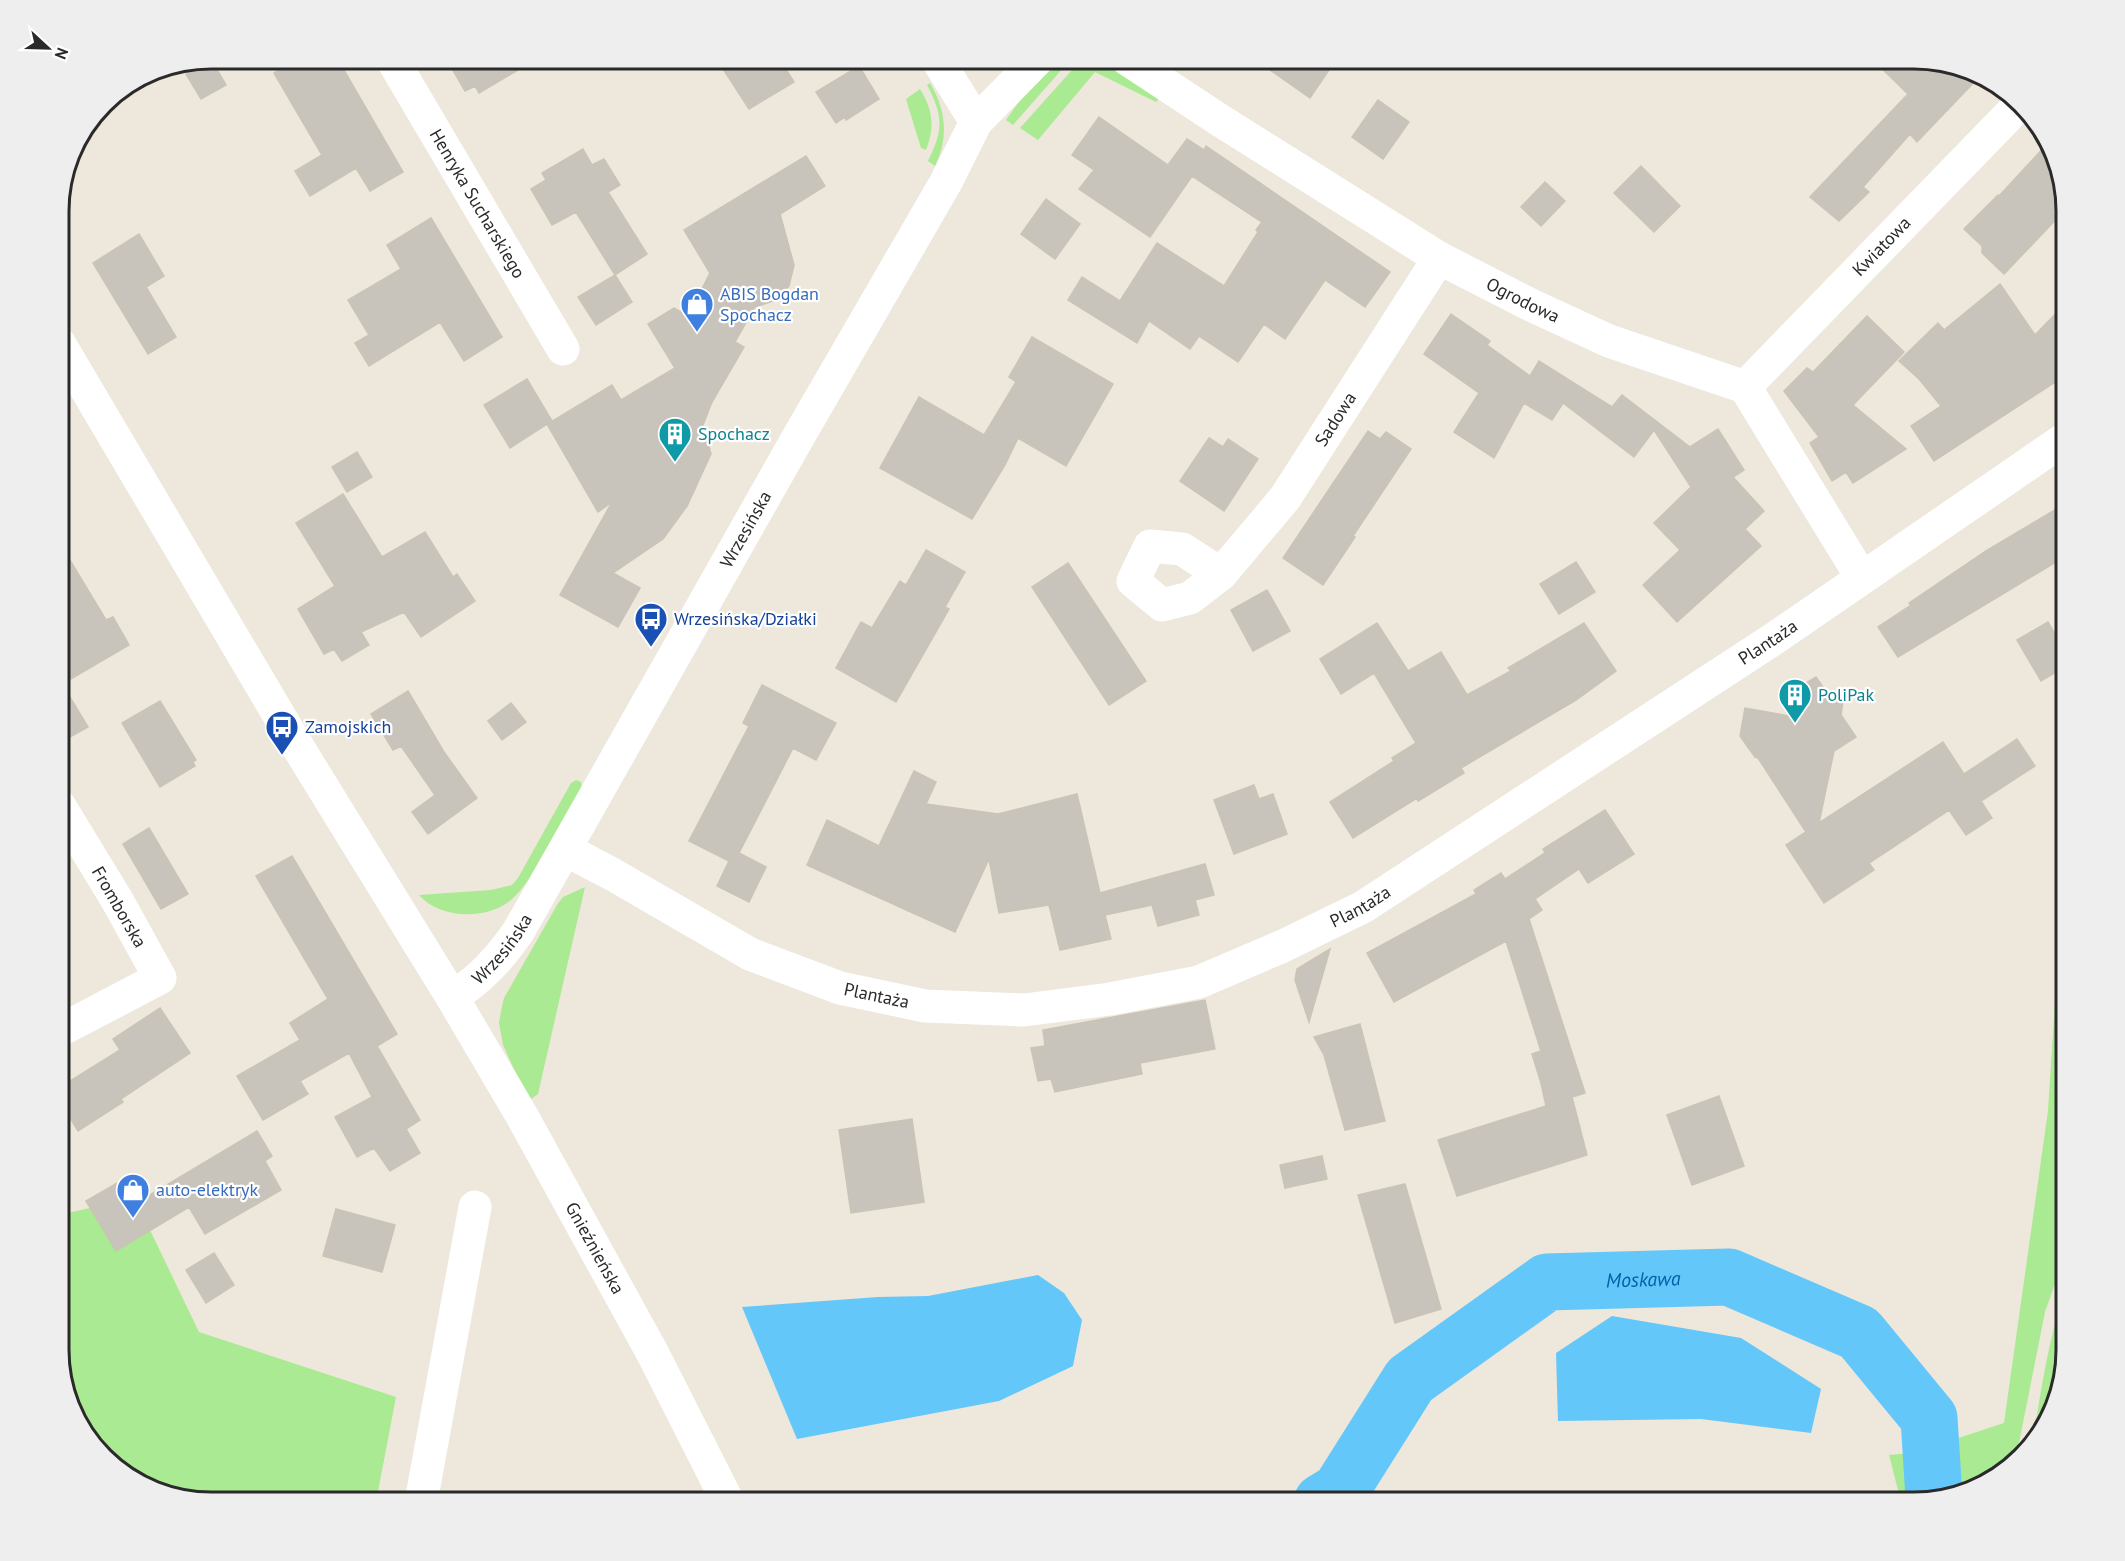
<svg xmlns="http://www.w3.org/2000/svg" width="2125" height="1561" font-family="'PT Sans',sans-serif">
  <rect width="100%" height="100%" fill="#eee7db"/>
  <path fill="#a9ea92" d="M1063 59H1071L1013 125 1006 120C1021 99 1040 71 1063 59Z
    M1082 59C1106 59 1138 86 1159 98L1156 102 1095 72 1038 140 1020 128Z
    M930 83C946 110 949 137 935 166L928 161C943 130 944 117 927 85Z
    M920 89C933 110 935 127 926 150L921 148 906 99Z
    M576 780 581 782 582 788 529 879C522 888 516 897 507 903 482 920 439 918 419 895L491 890 512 885 518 878 571 783Z
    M2066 830V1253L2045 1312 2016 1458 1982 1487 1914 1502H1901L1889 1455 1913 1453 2004 1423 2048 1111Z
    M585 887 538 1094 531 1099 514 1069 503 1045 499 1023 501 1011 504 998 557 905 563 897Z
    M90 1208 116 1251 150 1230 199 1332 396 1397 376 1502H211L162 1494 119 1471 74 1418 59 1359V1215Z
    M2066 1288V1350L2058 1398 2032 1445C2041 1392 2048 1338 2066 1288Z"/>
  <path fill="#63c7fa" d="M1038 1275 1064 1293 1082 1320 1073 1366 999 1401 797 1439 742 1307 878 1297 928 1296Z
    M1612 1316 1741 1338 1821 1389 1811 1433 1701 1419 1558 1421 1556 1353Z"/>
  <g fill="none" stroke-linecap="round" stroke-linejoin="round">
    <path stroke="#63c7fa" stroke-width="57" id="s1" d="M1322 1502 1340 1491 1410 1380 1547 1282 1729 1277 1859 1333 1929 1418 1934 1498"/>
  </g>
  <path fill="#c9c4bb" stroke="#cac4b4" stroke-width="1.5" d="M298 58H337L403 172 370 191 356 168 310 196 295 171 322 155 274 73Z
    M446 58H538L479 93 475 86 465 91Z
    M716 58H779L794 82 749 109Z
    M1253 58H1337L1310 98Z
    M1871 58H1914L1962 67 1980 76 1917 142 1910 134 1863 187 1869 192 1839 221 1810 197 1908 94Z
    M211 59 226 85 201 99 186 74Z
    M859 66 879 99 846 120 845 117 836 123 816 92Z
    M1378 100 1409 122 1383 159 1352 137Z
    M1099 117 1168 165 1187 139 1204 150 1206 146 1390 272 1365 307 1325 280 1285 339 1264 324 1238 362 1199 336 1190 349 1149 321 1137 343 1068 300 1082 277 1120 301 1157 243 1224 286 1258 232 1256 230 1262 222 1192 176 1150 237 1079 189 1094 170 1072 155Z
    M2049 142 2066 209 2004 274 1982 253V246L1964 229 1998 195 1999 196Z
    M583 149 592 165 604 159 620 185 608 192 647 254 615 275 576 212 552 225 531 189 546 180 542 173Z
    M806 156 825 186 780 214 794 265 789 286 776 300 755 307 735 342 744 347 712 402 703 425 711 454 687 506 663 539 613 573 640 588 618 627 560 595 612 502 598 512 547 424 510 448 484 405 527 379 552 421 551 422 612 385 621 400 675 368 648 324 674 308 688 316 710 273 684 230Z
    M1641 166 1680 206 1654 232 1614 193Z
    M1545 182 1565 201 1541 226 1521 207Z
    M1046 199 1080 224 1055 259 1021 234Z
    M431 218 502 337 464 361 440 322 369 366 355 343 369 335 348 300 401 269 387 245Z
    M139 234 164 276 146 287 176 337 148 354 93 263Z
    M615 275 632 302 596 325 578 297Z
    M2000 284 2035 335 2066 303V375L1934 461 1911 426 1941 406 1919 379 1899 361 1938 323 1944 330Z
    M1451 314 1490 341 1487 345 1530 376 1539 361 1612 407 1622 395 1690 447 1718 429 1744 470 1733 477 1764 511 1745 529 1761 546 1677 622 1643 585 1680 550 1654 523 1691 487 1654 430 1634 457 1563 403 1552 420 1524 403 1494 458 1454 432 1479 393 1424 354Z
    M1867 316 1904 352 1853 405 1906 449 1853 483 1846 472 1832 481 1810 443 1819 437 1784 391 1807 368 1813 372Z
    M1032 337 1113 384 1066 466 1018 438 1005 465 972 519 880 468 919 397 984 435 1016 382 1009 377Z
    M1368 431 1380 439 1386 432 1411 449 1353 536 1355 537 1323 585 1283 558Z
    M1209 438 1223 447 1228 439 1258 459 1224 511 1180 481Z
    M357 452 372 477 347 492 332 467Z
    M343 494 382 557 425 532 453 577 457 574 475 601 421 637 404 612 361 632 369 645 342 661 334 649 324 654 298 609 335 586 296 523Z
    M2058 508 2066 522V556L1898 657 1878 627 1911 605 1909 603 1986 551Z
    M59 542 106 620 113 617 129 645 62 684 88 727 59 743Z
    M926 550 965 572 945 607 949 609 896 702 836 668 861 622 872 628 900 581 906 585Z
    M1576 562 1595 592 1559 614 1540 584Z
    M1068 563 1146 681 1109 705 1032 587Z
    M1267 590 1290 631 1253 651 1231 610Z
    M2048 622 2066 653V666L2041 681 2017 640Z
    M1377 623 1408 671 1441 652 1467 695 1511 671 1508 668 1584 623 1616 671 1576 700 1461 768 1464 773 1418 801 1417 798 1353 838 1330 802 1394 761 1392 758 1416 743 1374 673 1341 694 1320 659Z
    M1816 677 1831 699 1843 701 1841 715 1856 737 1834 751 1819 823 1943 742 1964 774 2017 739 2035 766 1981 801 1992 818 1966 835 1949 810 1869 863 1874 870 1824 903 1786 845 1806 832 1758 758 1755 757 1740 736 1745 708 1789 716 1793 691Z
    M762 685 836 723 816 760 793 748 739 853 766 867 749 902 717 886 729 861 689 841 749 726 743 723Z
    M408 691 444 752 477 798 428 834 412 812 435 795 401 746 393 750 371 714Z
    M160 701 196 760 193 762 195 766 160 787 122 723Z
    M511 703 526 722 502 740 488 721Z
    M914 771 936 782 926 804 998 814 1077 794 1100 893 1205 864 1214 895 1195 900 1199 915 1158 926 1152 905 1105 915 1111 939 1060 950 1049 905 999 913 989 859 955 932 807 865 827 820 879 846Z
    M1254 785 1259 799 1273 794 1287 834 1234 854 1214 800Z
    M1605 810 1634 854 1588 883 1579 869 1535 899 1542 910 1529 919 1585 1093 1572 1097 1587 1155 1457 1196 1438 1140 1546 1106 1541 1083 1532 1054 1541 1051 1506 941 1394 1002 1367 953 1476 894 1474 890 1501 873 1505 879 1545 853 1543 849Z
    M149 828 188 894 161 909 123 844Z
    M292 856 397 1034 377 1046 420 1120 406 1129 420 1153 390 1171 374 1148 357 1157 335 1117 372 1097 349 1053 300 1081 308 1094 263 1120 237 1076 300 1040 290 1023 328 999 256 876Z
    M1330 949 1309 1022 1295 980 1297 969Z
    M1205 1000 1215 1049 1140 1063 1142 1074 1055 1092 1051 1079 1038 1081 1031 1048 1045 1046 1043 1030Z
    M160 1008 190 1053 121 1099 123 1102 78 1131 59 1100V1088L120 1050 113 1039Z
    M1360 1024 1385 1121 1345 1130 1324 1055 1314 1037Z
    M1719 1096 1744 1166 1692 1185 1667 1115Z
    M912 1119 924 1202 851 1213 839 1130Z
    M257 1131 272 1156 265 1161 281 1190 205 1234 189 1207 116 1251 86 1201 131 1175 145 1198Z
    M1322 1156 1327 1179 1285 1188 1280 1165Z
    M1405 1184 1441 1309 1395 1323 1358 1195Z
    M336 1209 395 1225 382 1272 323 1256Z
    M214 1253 234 1285 206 1303 186 1270Z"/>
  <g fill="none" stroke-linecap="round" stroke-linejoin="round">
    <g stroke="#fff" stroke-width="33">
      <path id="s2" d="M392 59 563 349"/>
      <path d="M937 59 976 122"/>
      <path id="s3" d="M1127 59 1221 121 1439 258 1533 306 1609 341 1745 387 1862 578"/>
      <path id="s4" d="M59 343 293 739 452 997 522 1116 653 1354 728 1502"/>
      <path id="s5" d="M1745 387 2019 105"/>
      <path id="s6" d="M1221 574 1190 598 1162 605 1133 581 1150 546 1182 549 1221 574 1285 498 1439 258"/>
      <path id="s7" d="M566 850 612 874 750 954 840 988 925 1006 1024 1010 1110 999 1199 982 1283 946 1363 907 1778 636 2066 438"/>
      <path id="s8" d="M452 997C480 980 499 959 518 932L796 441 946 182 976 122 1038 59"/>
      <path d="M59 1031 160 978 117 900 59 805"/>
      <path d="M421 1502 475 1207"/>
    </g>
  </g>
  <defs>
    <g id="shop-pin" transform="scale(1.725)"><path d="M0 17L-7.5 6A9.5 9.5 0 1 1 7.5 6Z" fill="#3f7fe0" stroke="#fff"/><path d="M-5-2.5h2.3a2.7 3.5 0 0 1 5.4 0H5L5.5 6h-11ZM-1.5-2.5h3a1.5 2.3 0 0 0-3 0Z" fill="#fff"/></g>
    <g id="building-pin" transform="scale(1.725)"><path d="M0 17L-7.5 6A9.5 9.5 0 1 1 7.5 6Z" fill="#0f9aa8" stroke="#fff"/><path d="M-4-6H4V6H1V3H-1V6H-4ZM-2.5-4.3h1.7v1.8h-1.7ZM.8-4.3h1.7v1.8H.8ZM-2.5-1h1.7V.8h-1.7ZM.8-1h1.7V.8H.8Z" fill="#fff"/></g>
    <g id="bus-pin" transform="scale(1.725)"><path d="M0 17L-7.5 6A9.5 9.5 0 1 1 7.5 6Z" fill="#1a4fb4" stroke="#fff"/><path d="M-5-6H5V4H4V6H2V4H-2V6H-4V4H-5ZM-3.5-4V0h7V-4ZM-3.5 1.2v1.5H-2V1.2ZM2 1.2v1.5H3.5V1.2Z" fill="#fff"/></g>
  </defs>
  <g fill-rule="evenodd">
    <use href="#shop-pin" x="697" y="304"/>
    <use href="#building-pin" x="675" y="434"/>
    <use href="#bus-pin" x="651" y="619"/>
    <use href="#building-pin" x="1795" y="695"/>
    <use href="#bus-pin" x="282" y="727"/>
    <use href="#shop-pin" x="133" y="1190"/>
  </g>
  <g text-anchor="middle" stroke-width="4.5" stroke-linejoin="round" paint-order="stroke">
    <g font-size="18" fill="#2a2a2a" stroke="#fff">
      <text dy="6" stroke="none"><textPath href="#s2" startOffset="168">Henryka Sucharskiego</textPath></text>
      <text dy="6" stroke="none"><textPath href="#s5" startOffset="196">Kwiatowa</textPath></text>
      <text dy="6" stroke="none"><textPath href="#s3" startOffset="464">Ogrodowa</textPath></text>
      <text dy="6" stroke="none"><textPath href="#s6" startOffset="416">Sadowa</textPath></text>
      <text dy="6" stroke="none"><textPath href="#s8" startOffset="556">Wrzesińska</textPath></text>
      <text dy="6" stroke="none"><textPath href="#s7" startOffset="1335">Plantaża</textPath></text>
      <text dy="6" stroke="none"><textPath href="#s7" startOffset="849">Plantaża</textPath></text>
      <text transform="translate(119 907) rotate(60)" y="6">Fromborska</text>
      <text dy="6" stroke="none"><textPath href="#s8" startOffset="70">Wrzesińska</textPath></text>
      <text dy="6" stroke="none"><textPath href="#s7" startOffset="345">Plantaża</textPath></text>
      <text dy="6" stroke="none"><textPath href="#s4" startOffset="1052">Gnieźnieńska</textPath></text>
    </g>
    <g font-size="18" fill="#366cbe" stroke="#fff" text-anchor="start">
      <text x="720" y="300">ABIS Bogdan<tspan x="720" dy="21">Spochacz</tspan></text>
      <text x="156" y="1196">auto-elektryk</text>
    </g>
    <g font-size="18" fill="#0d838f" stroke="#fff" text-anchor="start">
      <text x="698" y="440">Spochacz</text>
      <text x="1818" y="701">PoliPak</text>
    </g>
    <g font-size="18" fill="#164399" stroke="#fff" text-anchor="start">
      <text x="674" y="625">Wrzesińska/Działki</text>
      <text x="305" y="733">Zamojskich</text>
    </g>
    <g font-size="20" font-style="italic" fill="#0062a9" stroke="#fff">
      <text dy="7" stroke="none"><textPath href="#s1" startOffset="417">Moskawa</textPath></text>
    </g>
  </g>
  <path d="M0 0H2125V1561H0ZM211 69H1914A142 142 0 0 1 2056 211V1350A142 142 0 0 1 1914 1492H211A142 142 0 0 1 69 1350V211A142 142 0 0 1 211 69Z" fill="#eee" fill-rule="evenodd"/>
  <path fill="none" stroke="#2a2a2a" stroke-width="3" d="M211 69H1914A142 142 0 0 1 2056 211V1350A142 142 0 0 1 1914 1492H211A142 142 0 0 1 69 1350V211A142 142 0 0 1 211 69Z"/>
  <g transform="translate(48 48) rotate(112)" stroke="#ffffff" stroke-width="4.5" paint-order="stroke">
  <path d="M0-4.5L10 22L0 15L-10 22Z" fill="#2a2a2a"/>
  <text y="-9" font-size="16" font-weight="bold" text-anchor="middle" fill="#2a2a2a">N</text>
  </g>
</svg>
